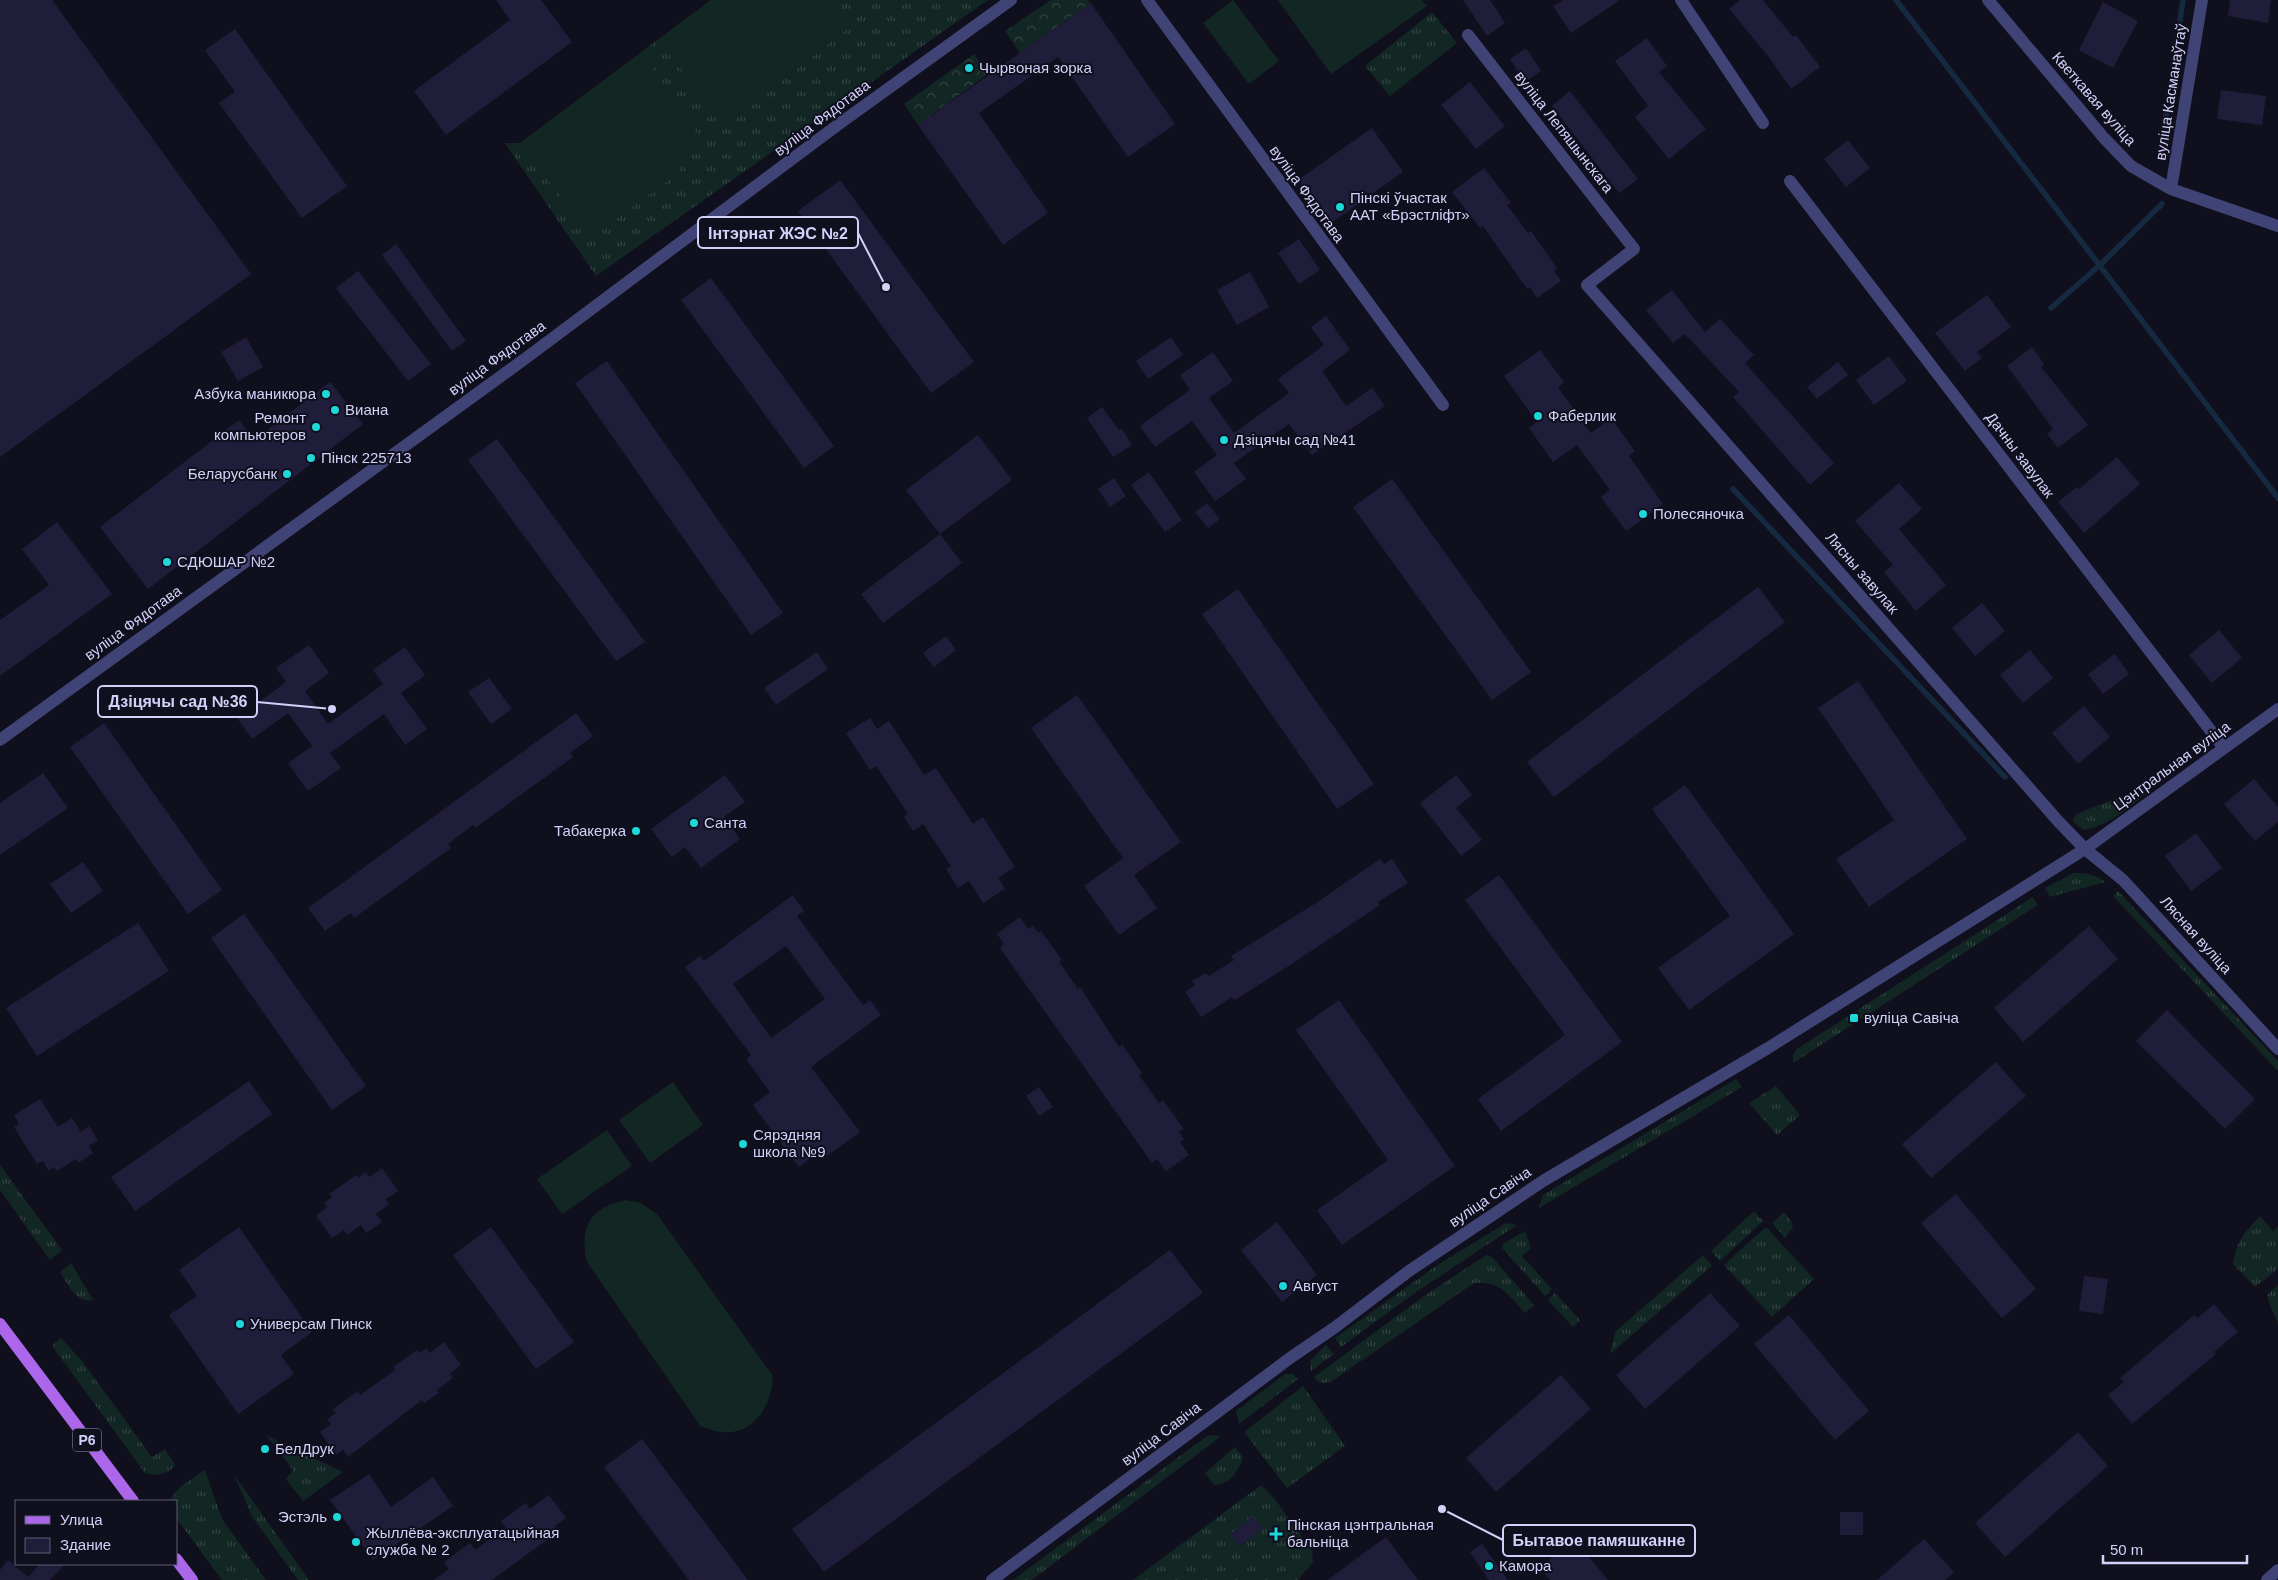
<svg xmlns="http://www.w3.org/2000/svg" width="2278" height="1580" font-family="Arial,sans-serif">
  <defs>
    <pattern id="grass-tufts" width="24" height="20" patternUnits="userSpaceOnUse" patternTransform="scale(1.25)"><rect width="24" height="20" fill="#122623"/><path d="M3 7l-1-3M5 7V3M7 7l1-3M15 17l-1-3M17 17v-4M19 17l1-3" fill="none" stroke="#344444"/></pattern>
    <pattern id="forest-crowns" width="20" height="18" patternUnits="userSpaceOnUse" patternTransform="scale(1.25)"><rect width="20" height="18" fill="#122623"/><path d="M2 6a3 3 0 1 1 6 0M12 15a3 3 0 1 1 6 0" fill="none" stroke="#344444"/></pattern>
  </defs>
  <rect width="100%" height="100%" fill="#100f1d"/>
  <path fill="url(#grass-tufts)" d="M711 0H988L596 276 505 143H520Z
    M1432 12 1457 43 1390 96 1365 66Z
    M2146 785 2150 791C2129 807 2109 826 2083 830L2073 821 2075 815C2098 804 2123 798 2146 785Z
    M2074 873C2086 873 2095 874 2105 882L2050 897 2045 888Z
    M2118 891 2278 1061V1071L2113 896Z
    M2033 897 2038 905 1793 1063V1055L1797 1049Z
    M1736 1079 1742 1087 1539 1208 1543 1195Z
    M1776 1086 1800 1115 1777 1135 1749 1103Z
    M0 1165 62 1250 50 1260 0 1190Z
    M1754 1211 1763 1221 1720 1261 1711 1251Z
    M1784 1212 1791 1221 1793 1227 1785 1238 1772 1223Z
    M2260 1216 2273 1231 2278 1226V1269L2255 1287 2233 1264C2235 1243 2246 1231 2260 1216Z
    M1506 1223 1517 1225 1416 1292 1341 1347 1335 1338 1439 1264Z
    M1766 1227 1814 1279 1772 1317 1724 1265Z
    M1525 1231 1531 1248 1522 1256 1552 1289 1545 1296 1502 1248 1503 1244Z
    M1486 1255 1492 1257 1534 1305 1525 1313C1508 1295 1501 1281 1474 1283L1332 1381 1324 1383 1317 1381 1314 1377 1424 1296Z
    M1703 1255 1712 1266 1610 1354 1615 1332Z
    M71 1263 93 1300C76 1304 68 1284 60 1272Z
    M2278 1285V1325C2276 1314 2267 1305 2268 1294Z
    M1555 1293 1580 1320 1573 1327 1548 1300Z
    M61 1338 82 1361 152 1457 165 1449 175 1465C167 1475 157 1477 145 1473L52 1346Z
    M1326 1345 1334 1354 1311 1371 1310 1361Z
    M1285 1374H1293L1298 1379 1239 1424 1236 1411Z
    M1303 1386 1345 1446 1287 1488 1244 1432Z
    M1215 1435 1220 1437 1032 1580H1013L1207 1436Z
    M267 1436 343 1472 303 1501 286 1479 293 1470Z
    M1235 1447 1243 1458C1238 1471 1230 1485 1214 1485L1205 1473Z
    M205 1470 222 1519 266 1580H222L176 1518V1501L170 1500 179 1488Z
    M233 1473 309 1580H298L253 1518Z
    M1261 1485 1274 1498 1312 1551 1313 1562 1298 1580H1133Z"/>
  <path fill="url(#forest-crowns)" d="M1051 0H1088L1091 3 1020 53 1005 31Z
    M974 54 988 74 918 125 904 104Z"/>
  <path fill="#122623" d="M711 0H836L834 3 851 26 726 125 658 40Z
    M1233 0 1279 61 1249 84 1203 23Z
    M1278 0H1422L1427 6 1331 74Z
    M642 52 700 138 675 176 591 237 520 143Z
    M673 1082 703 1125 650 1163 619 1120Z
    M607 1130 632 1166 562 1214 537 1179Z
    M626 1200 641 1203 657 1214 773 1376C772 1405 754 1436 720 1432 714 1431 707 1428 701 1427L587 1262C579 1226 590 1208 626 1200Z"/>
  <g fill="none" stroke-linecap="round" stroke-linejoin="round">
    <path stroke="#152a41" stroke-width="5.5" d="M1896 0 2278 498
      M2161 148 2183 0
      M2051 308 2100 265 2162 204
      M1733 489 2005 777"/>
  </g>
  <path fill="#201d3b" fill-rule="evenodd" d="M0 0H52L251 274 0 457Z
    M496 0H541L572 42 446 135 414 91 510 20Z
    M1463 0H1490L1505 23 1487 36Z
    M1563 0H1620L1571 33 1553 6Z
    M1740 0H1763L1793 37 1796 35 1820 67 1791 89 1768 56 1729 9Z
    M2230 0H2271L2268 23 2228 16Z
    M2103 2 2138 21 2113 68 2079 50Z
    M1091 3 1175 124 1128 157 1058 57 979 113 1048 213 1003 245 918 125Z
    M235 29 347 186 302 218 219 103 235 92 205 50Z
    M1647 38 1667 66 1659 72 1706 129 1669 159 1635 117 1648 106 1615 61Z
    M1526 48 1541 71 1525 82 1510 59Z
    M1470 82 1505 126 1476 149 1441 105Z
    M2221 90 2266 96 2262 125 2217 119Z
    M1570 91 1638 179 1619 193 1552 106Z
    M1372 128 1403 172 1330 224 1298 180Z
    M1848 140 1870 168 1846 187 1824 159Z
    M1484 168 1511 203 1507 205 1528 233 1531 231 1557 268 1554 271 1561 281 1537 298 1530 287 1527 289 1483 226 1480 228 1452 192Z
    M840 180 974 362 931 393 798 211Z
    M1299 239 1320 270 1299 284 1278 253Z
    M396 244 466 341 452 351 382 255Z
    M358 271 431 364 408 381 336 288Z
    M1250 272 1269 307 1237 325 1217 290Z
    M711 278 834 446 804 468 681 300Z
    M1672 290 1705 332 1720 319 1754 355 1745 363 1834 463 1810 485 1733 397 1739 392 1685 334 1673 343 1646 310Z
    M1987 295 2011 327 1977 352 1982 358 1965 371 1935 333Z
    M1326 316 1350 350 1322 371 1346 406 1372 388 1385 406 1312 455 1289 424 1234 463 1246 479 1215 501 1194 472 1217 455 1192 421 1155 447 1140 426 1190 390 1180 375 1213 352 1233 381 1209 398 1234 433 1289 393 1278 379 1324 345 1311 327Z
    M246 337 263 367 238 381 221 352Z
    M1171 337 1183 355 1148 379 1136 361Z
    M2032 347 2044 364 2041 367 2088 425 2058 448 2047 434 2053 429 2007 366Z
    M1540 350 1564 382 1558 387 1591 433 1611 418 1635 451 1629 456 1663 504 1626 531 1601 497 1610 490 1577 445 1553 462 1529 428 1537 422 1504 376Z
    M1889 356 1907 381 1874 405 1856 380Z
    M607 361 783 613 751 635 575 383Z
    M1838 362 1848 375 1817 399 1807 387Z
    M330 382 363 424 148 589 100 527 239 420 254 440Z
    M1102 407 1119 430 1122 429 1132 445 1113 457 1087 418Z
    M978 435 1012 480 940 534 906 490Z
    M497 439 645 642 616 661 468 460Z
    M2117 457 2140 484 2084 533 2058 502 2077 487 2079 489Z
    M1149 472 1182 520 1165 532 1131 485Z
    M1114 478 1126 496 1110 507 1098 489Z
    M1392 479 1531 672 1492 700 1353 507Z
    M1899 483 1922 509 1899 529 1946 585 1916 611 1884 572 1893 565 1855 521Z
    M1207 503 1220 519 1208 528 1195 512Z
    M57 522 112 594 0 676V620L49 585 22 549Z
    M940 534 962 563 883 623 861 594Z
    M1758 587 1785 622 1554 797 1527 762Z
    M1238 589 1374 784 1337 809 1202 614Z
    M1982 603 2005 631 1975 656 1952 628Z
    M2219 630 2242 658 2212 683 2189 655Z
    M946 636 956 650 934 667 923 653Z
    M309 645 329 673 305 691 328 724 383 684 373 670 405 647 425 675 401 693 427 729 405 745 384 714 330 753 341 768 308 791 288 763 312 746 288 713 252 739 237 718 286 682 276 668Z
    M2030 650 2053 678 2023 703 2000 675Z
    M817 652 828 669 776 705 764 688Z
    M2115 654 2129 674 2103 694 2088 674Z
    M489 678 512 709 491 724 468 692Z
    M1858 681 1967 839 1869 907 1836 859 1894 820 1818 708Z
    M1077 695 1181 842 1134 875 1157 908 1119 935 1084 886 1123 858 1031 728Z
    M2084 706 2110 737 2078 764 2052 733Z
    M576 713 593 736 570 753 573 757 475 828 473 825 448 844 451 848 354 918 351 913 325 931 308 908Z
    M870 718 877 729 889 721 924 775 936 768 973 824 983 817 1015 867 998 878 1005 889 983 903 969 881 958 888 946 869 951 866 923 824 913 831 904 817 908 814 876 766 870 770 846 733Z
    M104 723 222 890 188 914 70 747Z
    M43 773 68 808 0 855V803Z
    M725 775 745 802 724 817 740 839 701 868 685 847 672 857 651 829Z
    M1456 775 1472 795 1456 808 1482 840 1461 856 1420 803Z
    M2254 779 2278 807V822L2255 841 2224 804Z
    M1685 785 1794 934 1689 1010 1658 968 1730 916 1652 809Z
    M2196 833 2222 868 2191 891 2165 856Z
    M1380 859 1384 864 1392 859 1408 883 1378 902 1380 905 1287 967 1235 1000 1232 997 1201 1017 1185 992 1195 985 1192 981 1206 973 1209 976 1234 960 1231 956 1316 903Z
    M83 862 103 891 71 913 50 884Z
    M1499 875 1622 1042 1501 1131 1478 1099 1565 1035 1465 900Z
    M793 895 804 911 797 916 863 1005 870 1000 881 1015 811 1067 860 1132 827 1156 822 1149 799 1167 753 1105 770 1092 746 1059 751 1055 685 967 700 956 704 961ZM786 946 825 999 771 1038 733 984Z
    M244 914 366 1086 332 1110 211 938Z
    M1020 917 1028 929 1033 926 1038 933 1041 931 1062 960 1059 962 1078 989 1080 987 1119 1047 1122 1044 1142 1073 1139 1075 1159 1103 1163 1100 1184 1129 1179 1132 1184 1139 1180 1142 1189 1155 1166 1171 1157 1159 1152 1163 1000 948 1004 944 997 934Z
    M138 923 169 971 37 1056 6 1008Z
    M2089 926 2118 959 2023 1042 1994 1008Z
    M1339 1000 1455 1166 1342 1245 1317 1210 1388 1160 1296 1030Z
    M2167 1010 2255 1099 2225 1129 2136 1041Z
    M1996 1062 2026 1096 1931 1178 1902 1144Z
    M249 1081 272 1114 135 1211 111 1177Z
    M1039 1087 1053 1107 1039 1116 1026 1096Z
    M40 1099 58 1127 72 1118 81 1132 89 1126 98 1140 89 1146 93 1153 78 1163 76 1159 57 1171 54 1167 49 1171 43 1161 37 1164 14 1127 19 1124 14 1115Z
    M382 1168 398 1191 386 1199 389 1204 376 1214 382 1222 366 1233 361 1225 347 1235 344 1230 332 1238 316 1216 327 1207 324 1203 332 1197 329 1194 356 1175 358 1178 366 1172 369 1177Z
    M1956 1194 2036 1289 2002 1318 1921 1223Z
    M1277 1222 1317 1275 1282 1302 1241 1250Z
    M239 1227 312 1332 281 1355 294 1374 238 1414 169 1315 197 1296 179 1270Z
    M491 1227 574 1342 536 1369 453 1255Z
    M1170 1250 1203 1293 824 1572 792 1529Z
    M2084 1276 2108 1279 2103 1314 2079 1311Z
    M1710 1293 1740 1326 1645 1409 1616 1375Z
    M2214 1304 2238 1332 2214 1352 2216 1354 2132 1424 2108 1395 2124 1382 2120 1378 2194 1315 2198 1318Z
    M1789 1315 1869 1411 1835 1440 1754 1344Z
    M444 1342 461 1365 450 1374 453 1378 437 1390 439 1393 424 1403 422 1400 348 1457 343 1450 336 1455 320 1432 331 1424 327 1419 336 1413 333 1409 358 1391 360 1395 395 1370 393 1367 417 1350 420 1353 426 1348 430 1353Z
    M1561 1375 1591 1409 1496 1492 1466 1458Z
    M2078 1432 2108 1466 2005 1557 1975 1523Z
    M642 1439 748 1580H689L604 1467Z
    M369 1474 391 1507 433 1477 453 1506 373 1560 330 1500Z
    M549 1495 566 1518 555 1526 559 1531 492 1580H434L449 1569 444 1562 470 1543 475 1550 506 1528 501 1521 526 1503 530 1509Z
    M1840 1512H1863V1535H1840Z
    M1253 1516 1263 1528 1240 1546 1230 1534Z
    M1386 1537 1418 1580H1328L1353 1561Z
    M1574 1539 1608 1580H1550L1540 1568Z
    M1924 1539 1954 1572 1945 1580H1877Z
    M1482 1544 1508 1580H1489L1470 1552Z
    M8 1560 28 1577 40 1564H65L50 1580H0V1570Z"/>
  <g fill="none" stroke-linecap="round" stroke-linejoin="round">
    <path stroke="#404376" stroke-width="12" d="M1147 0 1443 405
      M1681 0 1763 123
      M1988 0 2104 138 2131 166 2171 189 2278 226
      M1468 35 1634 249 1587 285 2058 821 2085 849 2123 880 2278 1049
      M1790 181 2224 748
      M2171 189 2202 0
      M0 740 526 358 839 124 1011 0
      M992 1580 1290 1358 1334 1328 1409 1271 1543 1181 1768 1048 2085 849 2278 709
      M2267 1580 2278 1570"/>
    <path stroke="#ac66ea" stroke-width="12" d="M0 1324 133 1501
      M176 1559 192 1580"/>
  </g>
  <g fill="#1dd7d8" stroke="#100f1d" stroke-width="2">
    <circle cx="969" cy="68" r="5"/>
    <circle cx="1340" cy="207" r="5"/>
    <circle cx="326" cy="394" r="5"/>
    <circle cx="335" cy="410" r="5"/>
    <circle cx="1538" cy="416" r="5"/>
    <circle cx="316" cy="427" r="5"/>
    <circle cx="1224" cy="440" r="5"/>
    <circle cx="311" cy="458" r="5"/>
    <circle cx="287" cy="474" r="5"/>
    <circle cx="1643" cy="514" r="5"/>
    <circle cx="167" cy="562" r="5"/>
    <circle cx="694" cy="823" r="5"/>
    <circle cx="636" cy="831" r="5"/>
    <rect x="1849" y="1013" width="10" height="10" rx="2.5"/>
    <circle cx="743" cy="1144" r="5"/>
    <circle cx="1283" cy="1286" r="5"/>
    <circle cx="240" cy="1324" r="5"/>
    <circle cx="265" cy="1449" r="5"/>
    <circle cx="337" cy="1517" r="5"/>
    <path d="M1273.5 1526.5h5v5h5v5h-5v5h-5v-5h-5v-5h5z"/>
    <circle cx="356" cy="1542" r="5"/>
    <circle cx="1489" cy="1566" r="5"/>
  </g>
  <g text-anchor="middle" stroke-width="4" stroke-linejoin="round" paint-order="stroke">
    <rect fill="#100f1d" stroke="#9897b7" stroke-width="1" x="73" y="1428.5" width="28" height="23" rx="4"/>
    <g font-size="14" font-weight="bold" fill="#d2d1f9">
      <text x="87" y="1445">Р6</text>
    </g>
    <g font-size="15" fill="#d2d1f9" stroke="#100f1d" text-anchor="start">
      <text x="979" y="73">Чырвоная зорка</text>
      <text x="1350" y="203">Пінскі ўчастак<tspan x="1350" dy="17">ААТ «Брэстліфт»</tspan></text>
      <text x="316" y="399" text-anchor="end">Азбука маникюра</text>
      <text x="345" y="415">Виана</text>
      <text x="1548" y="421">Фаберлик</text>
      <text x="306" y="423" text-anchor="end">Ремонт<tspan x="306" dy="17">компьютеров</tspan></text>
      <text x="1234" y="445">Дзіцячы сад №41</text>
      <text x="321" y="463">Пінск 225713</text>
      <text x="277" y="479" text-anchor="end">Беларусбанк</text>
      <text x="1653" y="519">Полесяночка</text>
      <text x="177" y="567">СДЮШАР №2</text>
      <text x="704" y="828">Санта</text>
      <text x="626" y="836" text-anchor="end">Табакерка</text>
      <text x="1864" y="1023">вуліца Савіча</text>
      <text x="753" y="1140">Сярэдняя<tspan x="753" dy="17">школа №9</tspan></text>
      <text x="1293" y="1291">Август</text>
      <text x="250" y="1329">Универсам Пинск</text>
      <text x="275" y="1454">БелДрук</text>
      <text x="327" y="1522" text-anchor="end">Эстэль</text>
      <text x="1287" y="1530">Пінская цэнтральная<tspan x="1287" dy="17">бальніца</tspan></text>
      <text x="366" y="1538">Жыллёва-эксплуатацыйная<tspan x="366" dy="17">служба № 2</tspan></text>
      <text x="1499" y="1571">Камора</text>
    </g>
    <g font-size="15" fill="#d2d1f9" stroke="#100f1d">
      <text transform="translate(2171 92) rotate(-81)" y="5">вуліца Касманаўтаў</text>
      <text transform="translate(2094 99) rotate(49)" y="5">Кветкавая вуліца</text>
      <text transform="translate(822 118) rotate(-37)" y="5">вуліца Фядотава</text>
      <text transform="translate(1564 132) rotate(52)" y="5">вуліца Лепяшынскага</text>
      <text transform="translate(1307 194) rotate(54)" y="5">вуліца Фядотава</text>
      <text transform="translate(497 358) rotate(-36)" y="5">вуліца Фядотава</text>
      <text transform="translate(2020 455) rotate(53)" y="5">Дачны завулак</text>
      <text transform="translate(1862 573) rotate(49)" y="5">Лясны завулак</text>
      <text transform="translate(133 623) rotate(-36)" y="5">вуліца Фядотава</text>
      <text transform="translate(2172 766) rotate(-36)" y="5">Цэнтральная вуліца</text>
      <text transform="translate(2196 935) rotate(48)" y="5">Лясная вуліца</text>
      <text transform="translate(1490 1197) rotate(-34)" y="5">вуліца Савіча</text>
      <text transform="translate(1161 1434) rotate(-37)" y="5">вуліца Савіча</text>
    </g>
  </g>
  <path fill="none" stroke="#d2d1f9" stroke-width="2" d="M886 287L858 233M332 709L257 702M1442 1509L1503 1540"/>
  <g fill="#d2d1f9" stroke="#100f1d" stroke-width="2">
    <circle cx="886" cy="287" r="5"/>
    <circle cx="332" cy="709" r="5"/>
    <circle cx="1442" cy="1509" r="5"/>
  </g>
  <g fill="#100f1d" stroke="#d2d1f9" stroke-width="2">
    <rect x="698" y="217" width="160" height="31" rx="5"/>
    <rect x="98" y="686" width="159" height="31" rx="5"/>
    <rect x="1503" y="1525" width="192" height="31" rx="5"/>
  </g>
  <g font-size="16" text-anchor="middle" font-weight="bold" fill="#d2d1f9">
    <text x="778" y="239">Інтэрнат ЖЭС №2</text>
    <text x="178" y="707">Дзіцячы сад №36</text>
    <text x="1599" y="1546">Бытавое памяшканне</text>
  </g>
  <rect x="15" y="1500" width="162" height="65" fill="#100f1d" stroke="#5e5d75"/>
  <rect x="25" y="1516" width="25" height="8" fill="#ac66ea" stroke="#5e5d75"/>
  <text x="60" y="1525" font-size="15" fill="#d2d1f9">Улица</text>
  <rect x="25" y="1538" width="25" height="15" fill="#201d3b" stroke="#5e5d75"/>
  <text x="60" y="1550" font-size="15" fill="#d2d1f9">Здание</text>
  <path d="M2103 1555v8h144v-8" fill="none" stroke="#d2d1f9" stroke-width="2.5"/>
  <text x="2110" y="1555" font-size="15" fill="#d2d1f9" stroke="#100f1d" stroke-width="4" paint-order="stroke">50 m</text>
</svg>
